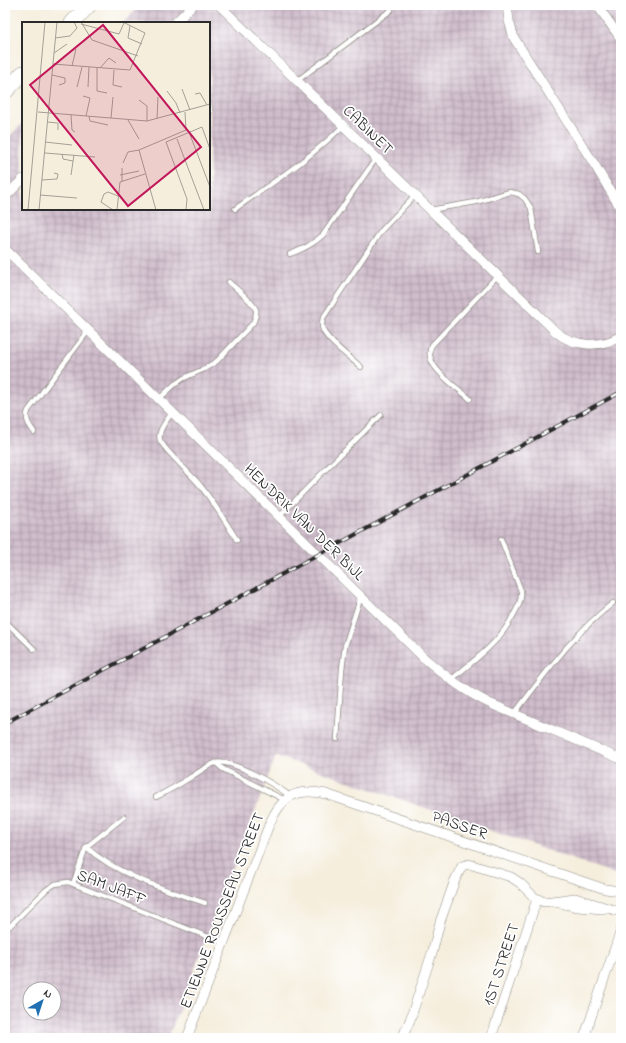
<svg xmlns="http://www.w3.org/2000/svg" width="626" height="1043" font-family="'Indie Flower',sans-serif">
  <defs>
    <pattern id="industrial-grid" width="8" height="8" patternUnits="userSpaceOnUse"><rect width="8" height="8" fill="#d0bdcc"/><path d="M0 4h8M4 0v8" fill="none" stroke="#a99aa6"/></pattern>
  </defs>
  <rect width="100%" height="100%" fill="#fff"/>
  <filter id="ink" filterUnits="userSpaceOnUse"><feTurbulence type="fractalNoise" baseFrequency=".025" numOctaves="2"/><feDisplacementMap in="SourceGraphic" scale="8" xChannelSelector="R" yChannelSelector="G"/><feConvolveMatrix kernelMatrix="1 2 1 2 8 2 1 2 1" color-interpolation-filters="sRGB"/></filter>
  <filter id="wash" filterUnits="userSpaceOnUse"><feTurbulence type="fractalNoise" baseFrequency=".012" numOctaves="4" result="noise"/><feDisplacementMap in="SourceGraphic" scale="16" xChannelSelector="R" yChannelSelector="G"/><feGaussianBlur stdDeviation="0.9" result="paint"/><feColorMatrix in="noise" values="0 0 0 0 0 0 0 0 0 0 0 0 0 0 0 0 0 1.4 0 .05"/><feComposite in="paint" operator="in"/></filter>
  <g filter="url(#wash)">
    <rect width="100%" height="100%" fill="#f5eedd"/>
    <path fill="url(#industrial-grid)" fill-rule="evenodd" d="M141 5H611L621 16V876L276 756 168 1038H5V141L23 123V209H209V23H123ZM30 989H54V1013H30Z"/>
  </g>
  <g filter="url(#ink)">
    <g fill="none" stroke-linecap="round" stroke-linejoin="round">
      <g stroke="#908c84" stroke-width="6">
        <path id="service" d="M298 80 391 10
          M209 102 210 110 209 114
          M235 209C272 183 311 158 344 125
          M430 210 476 202 510 192 519 194 525 199 531 208 538 252
          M290 254C303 249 312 245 323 235L377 157
          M361 367C351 358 328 342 323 330 321 326 322 322 323 318L381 231 415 195
          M159 399 175 384 184 378 204 369 217 361 253 323C255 318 257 315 256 310 253 301 236 289 229 282
          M470 399C457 387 420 364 432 345L498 275
          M172 412C168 420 157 430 160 440 164 450 190 473 199 484 213 501 225 521 237 540
          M34 432C29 425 25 420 28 411L89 330
          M279 517 321 474 381 415
          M5 621 34 649
          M451 680C475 659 499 644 514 614 518 607 522 600 521 591L501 539
          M514 714C545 674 572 635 613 603
          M337 739 342 669 345 646 361 596
          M216 763 223 769 285 800
          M156 797C168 791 180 784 191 777 199 772 207 766 215 763 231 758 277 786 290 796
          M86 847C117 875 166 890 205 903
          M73 884 86 847 124 817
          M5 931 46 890 55 884 68 882 224 943"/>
      </g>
      <g stroke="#908c84" stroke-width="10">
        <path id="minor" d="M219 5 556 332C574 347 601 348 621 336
          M507 5 509 21 514 38 596 167 621 209
          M597 5 621 39
          M175 23 193 5
          M5 197 23 179
          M5 249 424 658C447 677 464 691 491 704L621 759
          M555 902 578 907 603 909
          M187 1038 269 825C281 797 295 787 326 794L596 886 605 889 621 891
          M402 1038 410 1020 433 950 440 922 455 880 462 866 469 864 511 877 520 883 534 897 544 902 575 898 621 912
          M491 1038 537 899
          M584 1038 621 930"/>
      </g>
      <g stroke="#908c84" stroke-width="16">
        <path id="trunk" d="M72 23 89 5
          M5 92 23 73"/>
      </g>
      <use href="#service" stroke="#fff" stroke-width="4.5"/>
      <use href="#minor" stroke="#fff" stroke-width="9"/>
      <use href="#trunk" stroke="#fff" stroke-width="15"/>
      <g stroke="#2b2b2b" stroke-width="4">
        <path id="rail" d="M5 723 621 392"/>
      </g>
      <use href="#rail" stroke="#fff" stroke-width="2.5" stroke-dasharray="8" stroke-linecap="butt"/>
    </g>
  </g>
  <g text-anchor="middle" stroke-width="3.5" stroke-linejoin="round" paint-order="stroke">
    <g font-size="16" fill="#2b2b2b" stroke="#fff">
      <text transform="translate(369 129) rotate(44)" y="6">CABINET</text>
      <text transform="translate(305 521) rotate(44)" y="6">HENDRIK VAN DER BIJL</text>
      <text transform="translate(460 824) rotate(19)" y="6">PASSER</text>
      <text transform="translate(112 886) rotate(21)" y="6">SAM JAFF</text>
      <text transform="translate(221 910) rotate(-69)" y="6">ETIENNE ROUSSEAU STREET</text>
      <text transform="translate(500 964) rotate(-72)" y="6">1ST STREET</text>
    </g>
  </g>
  <g transform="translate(22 22)">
    <rect width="188" height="188" fill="#f5eedd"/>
    <path fill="none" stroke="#a4a096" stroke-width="1" d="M59 0 70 18 116 34M59 2 97 12 102 1M108 4 106 16 120 22M33 16 48 14 55 6 52 0M32 31 45 22M31 42 108 48 123 11 101 0M50 44 54 27M75 46V69L85 71M78 46 87 36 94 41M92 48 91 63 100 65M30 53 43 56V61L37 63M55 65 60 45M66 65 67 45M160 67 168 88M145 69 154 81 158 91M173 72 178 71 185 83M61 74 68 76 64 94M117 78 125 84V99M16 90 125 99 188 82M49 93 50 108 53 110M67 94 68 99 86 103M89 96 91 75M135 97 136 75M106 98 117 117M25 100 36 101V108M167 110 188 165M155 117 182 188M23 120 50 123M117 128 164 108 163 90M117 128 134 188M23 131 73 135M40 132 41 137 51 139M101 141 106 130 117 128M100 146V159M49 153 52 133M98 153 117 149M20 158 35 157 36 152 32 151M18 173 55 176M6 188 23 0M17 188 35 0M91 188 79 180 82 172 86 170 96 174M95 188 98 160 123 152M164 188 165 177 144 120 180 105 188 127"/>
    <path fill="#c2185b" fill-opacity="0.15" stroke="#c2185b" stroke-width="2" d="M81 3 179 125 106 184 8 63Z"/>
    <rect width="188" height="188" fill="none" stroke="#2b2b2b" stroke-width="2"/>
  </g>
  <rect width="626" height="1043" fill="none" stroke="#fff" stroke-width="20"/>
  <g transform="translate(42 1001) rotate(39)"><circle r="19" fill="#ffffff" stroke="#aaaaaa"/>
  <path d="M0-3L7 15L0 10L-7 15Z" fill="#1f6fb2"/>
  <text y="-6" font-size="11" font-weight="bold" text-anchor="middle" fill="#2b2b2b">N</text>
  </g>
</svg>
